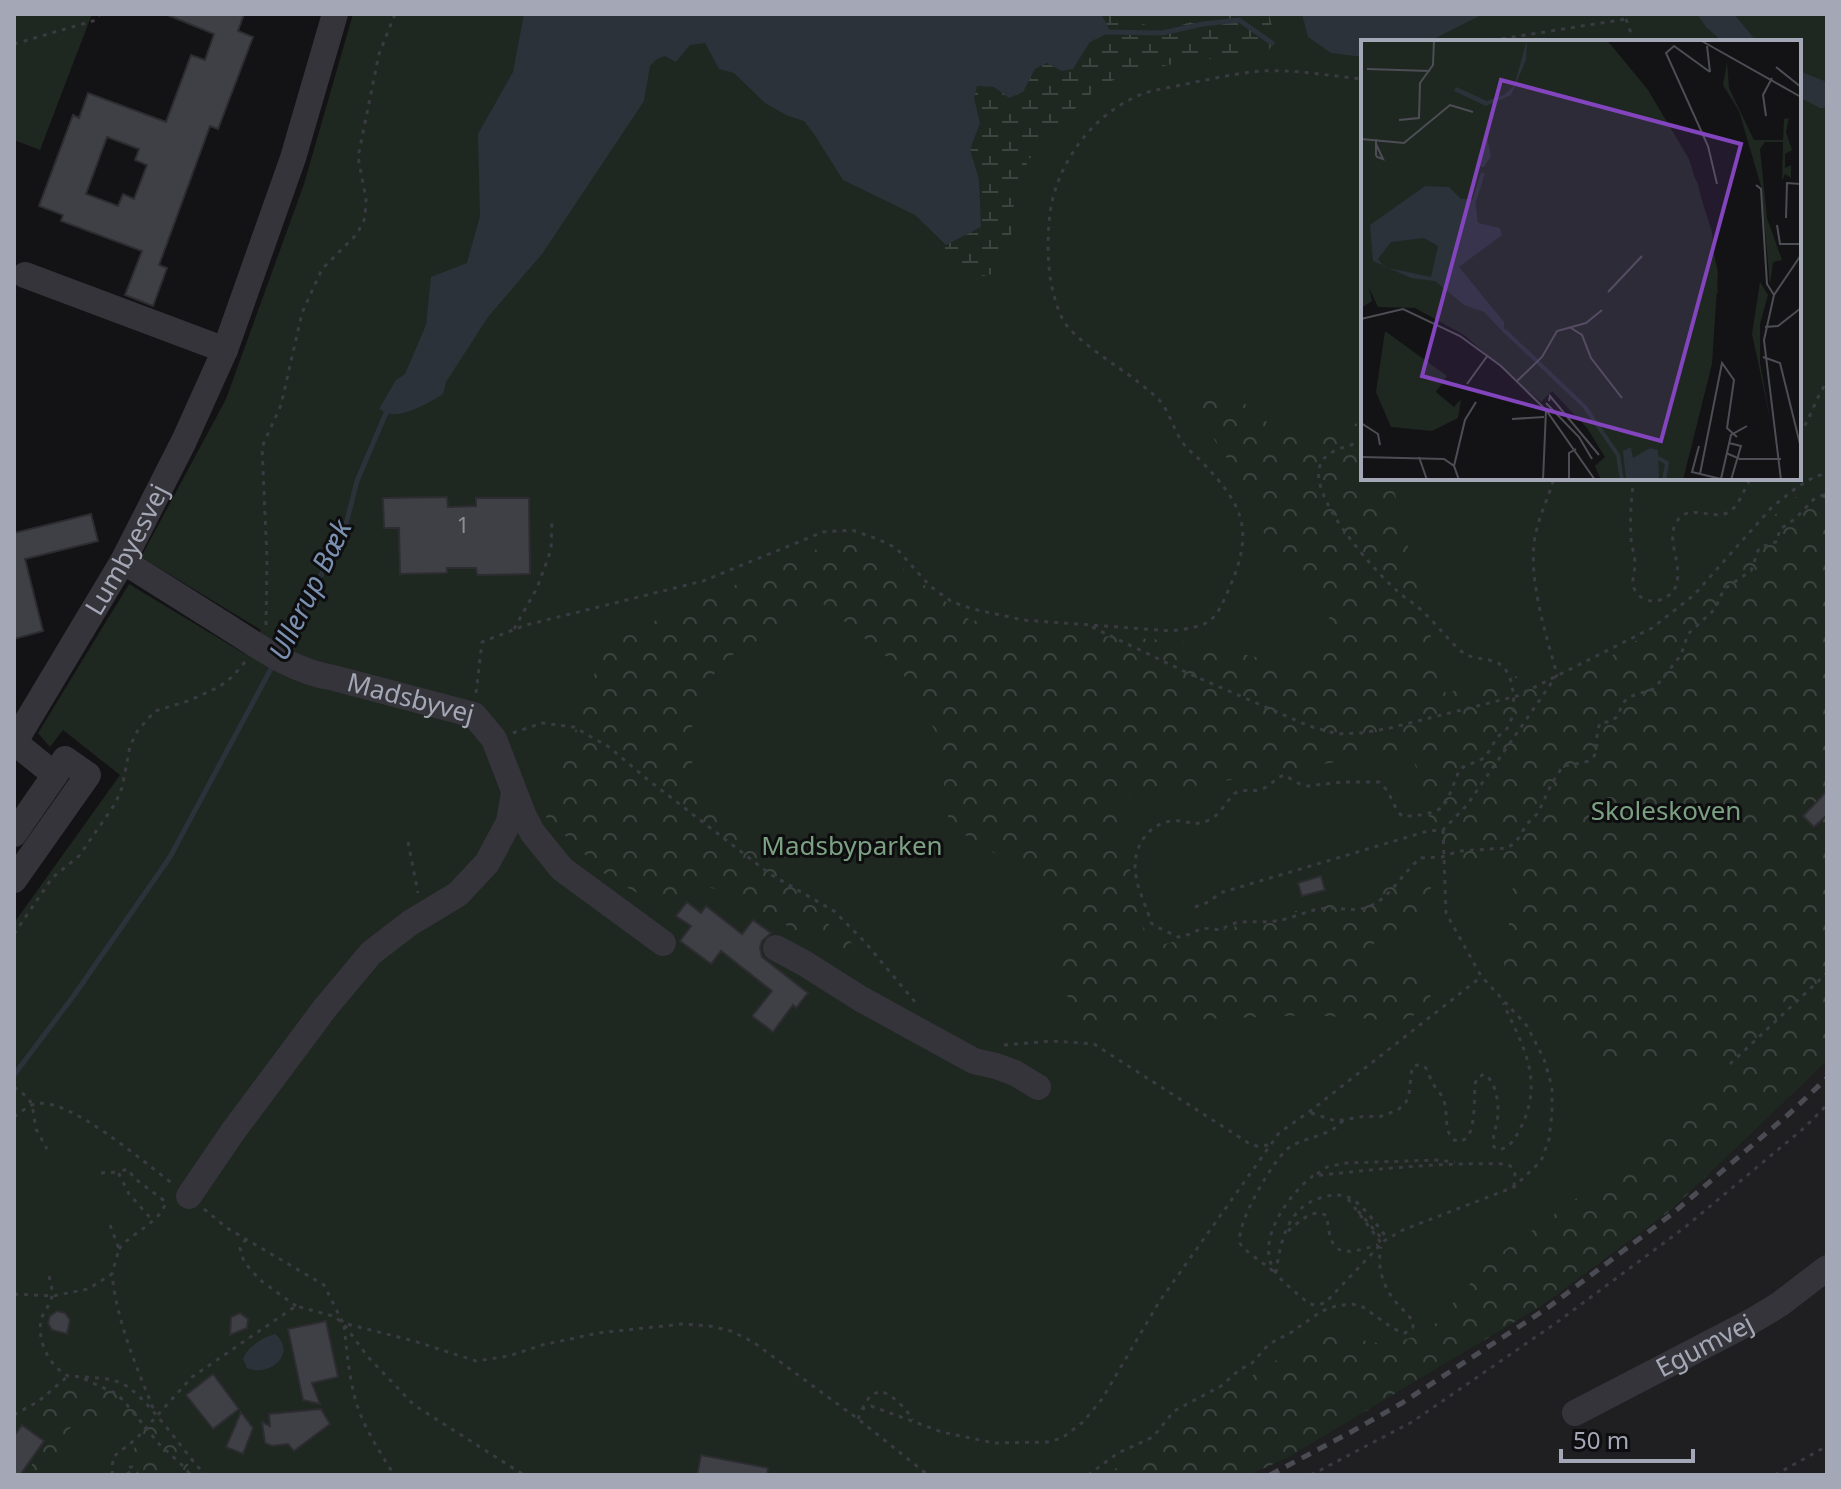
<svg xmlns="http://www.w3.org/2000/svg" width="1841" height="1489" font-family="'Noto Sans',sans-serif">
  <defs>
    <pattern id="forest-crowns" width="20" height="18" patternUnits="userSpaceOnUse" patternTransform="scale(2)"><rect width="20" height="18" fill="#1f2721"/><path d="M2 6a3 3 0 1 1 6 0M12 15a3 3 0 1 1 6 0" fill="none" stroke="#3d443f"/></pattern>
    <pattern id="wetland-marsh" width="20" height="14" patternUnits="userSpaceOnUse" patternTransform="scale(2)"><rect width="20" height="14" fill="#1f2721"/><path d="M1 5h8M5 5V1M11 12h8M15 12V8" fill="none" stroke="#3d443f"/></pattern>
  </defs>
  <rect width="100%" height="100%" fill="#131315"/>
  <path fill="#1f1f22" d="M1827 1061V1475H1249L1289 1457 1543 1305 1671 1210Z"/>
  <path fill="#1f2721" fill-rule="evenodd" d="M14 14H92L40 150 14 140Z
    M353 14H1827V1061L1671 1210 1543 1305 1289 1457 1249 1475H14V923L120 775 63 730 50 747 38 733 129 584 245 654 261 630 141 557 226 399 304 184ZM1363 42H1799V478H1363Z"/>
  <path fill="url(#forest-crowns)" d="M1228 390 1273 427 1332 429 1363 422V478H1391L1445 693 1522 675 1562 681 1603 661 1657 628 1700 596 1771 518 1811 485 1827 479V1061L1671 1210 1543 1305 1289 1457 1249 1475H1101L1119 1467 1219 1397 1320 1332 1387 1345 1427 1333 1491 1260 1641 1152 1726 1075 1712 1057 1606 1058 1505 970 1504 963 1512 899 1514 868 1477 866 1452 869 1449 848 1436 842 1411 749 1113 800 1149 948 1430 877 1431 890 1416 921 1375 939 1370 962 1431 980 1430 1009 1399 1021 1312 1015 1078 1024 1055 963 1068 899 949 825 938 736 899 667 822 603 719 663 686 741 703 800 782 846 822 919 853 944 862 958 859 968 750 904 707 886 659 905 608 877 546 817 605 643 814 550 852 544 893 561 970 620 1070 634 1181 641 1321 671 1331 607 1269 548 1248 486 1218 446 1195 407Z
    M83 1384C100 1384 117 1388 131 1397 151 1411 180 1454 196 1475H119L122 1457 135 1448C123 1428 93 1403 72 1426 62 1436 63 1451 57 1462 54 1467 47 1471 43 1475H25L49 1439 29 1418C47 1401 58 1389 83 1384Z"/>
  <path fill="url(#wetland-marsh)" d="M1101 14H1125L1135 22 1166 30 1216 14H1269L1275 39 1269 50 1168 65 1115 79 1092 93 1068 115 1029 159 1020 179 1013 209 1011 237 1006 254 996 273 979 277 942 258 946 245 981 227 979 179 970 150 980 123 974 98 977 86 1023 92 1035 69 1047 63 1062 71 1073 69 1090 42 1111 32Z"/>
  <path fill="#2b323a" d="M524 14H1101L1111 32 1090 42 1073 69 1062 71 1047 63 1035 69 1023 92 1009 98 994 87 977 86 974 98 980 123 970 150 979 179 981 227 946 245 915 215 843 180 814 134 804 121 786 115 765 103 734 73 719 69 705 43 690 45 676 62 665 56 657 59 650 66 644 101 542 254 488 317 446 382 443 394C431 402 405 416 392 414 387 414 384 411 379 409L396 380 405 374 426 325 431 277 467 263 480 216 478 134 513 72Z
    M1302 14H1483L1428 42H1363V57L1331 53 1308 37Z
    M1697 14H1734L1757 42H1723L1706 27Z
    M1799 71 1827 82V108H1820L1799 97Z
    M275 1334C298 1353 270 1378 247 1368L243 1359C247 1347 263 1337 275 1334Z"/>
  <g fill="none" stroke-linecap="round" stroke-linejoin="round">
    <path stroke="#2b323a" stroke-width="5" d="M1106 32 1162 33 1203 24 1239 20 1272 43
      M281 649 344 532 357 481 386 413 391 409
      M14 1075 75 994 170 857 273 665"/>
  </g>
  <path fill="#3f4045" stroke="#2d2d31" stroke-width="2" fill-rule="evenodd" d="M165 14H244L238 31 253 37 218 129 210 126 159 265 167 268 153 306 125 295 142 251 61 221 63 215 39 206 73 115 79 118 88 93 166 122 191 55 205 60 214 34ZM107 137 139 149 135 160 147 165 134 199 123 194 118 206 86 194Z
    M447 497 448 507 476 506V498H529L530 574 477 575 476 568H447V573L400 574 399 528H384L383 498Z
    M91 514 98 541 25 559 43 631 14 639V533Z
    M1827 791V815L1814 827 1803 816Z
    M1321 876 1325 890 1302 896 1298 883Z
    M687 902 701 913 706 906 742 934 753 920 771 933 762 941 760 948 762 957 808 993 796 1008 793 1005 773 1032 752 1016 772 991 721 951 711 964 680 941 691 926 676 916Z
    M57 1311 65 1313 70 1320 67 1334 52 1330 48 1323 50 1316Z
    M240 1313 248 1319 247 1328 230 1335 231 1317Z
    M326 1321 338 1377 312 1383 320 1404 303 1400 288 1329Z
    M213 1374 239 1409 213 1429 186 1395Z
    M321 1409 330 1424 294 1451 288 1444 272 1446 265 1443 262 1422 270 1426 269 1414Z
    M241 1412 253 1428 243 1454 226 1447Z
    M22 1425 44 1441 20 1475H14V1436Z
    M701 1455 768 1468 767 1475H697Z"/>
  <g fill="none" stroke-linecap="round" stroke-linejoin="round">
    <path stroke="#3a3b41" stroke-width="3" stroke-dasharray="4 6" stroke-linecap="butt" d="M1626 19 1634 42
      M1482 42 1626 19 1627 14
      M14 44 96 20 100 14
      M1799 434C1811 419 1815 398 1827 382
      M1363 441C1350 446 1328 449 1321 463 1305 494 1373 569 1395 589 1402 596 1411 601 1419 608 1434 621 1446 638 1461 651 1476 664 1498 653 1508 674 1515 687 1516 714 1508 727 1505 732 1499 734 1496 740 1491 746 1489 754 1482 759 1475 763 1467 764 1460 769 1455 779 1449 800 1442 807 1433 815 1413 816 1402 816 1392 806 1391 791 1379 782H1343L1308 786 1300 784 1284 775C1275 778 1268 789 1258 790 1249 792 1242 788 1234 794 1225 803 1220 815 1209 820 1192 828 1187 819 1173 821 1146 823 1131 851 1136 876 1138 891 1147 907 1151 923L1157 927 1178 937 1185 936 1203 928 1221 930C1238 917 1255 924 1275 921 1293 919 1311 908 1329 908 1345 908 1357 913 1372 905 1392 896 1404 870 1421 858L1442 857 1459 851 1507 848 1516 842 1527 824 1538 813 1552 783 1563 766C1571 764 1583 764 1590 760 1601 754 1593 734 1601 722H1609L1617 717 1623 703 1629 697 1653 689 1658 684 1681 655 1688 634 1715 609 1724 589 1751 571 1759 548 1778 541 1779 530 1795 519 1815 498 1827 494
      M1634 478C1631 499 1630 518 1631 539 1632 548 1635 556 1635 564 1635 572 1631 580 1634 588 1637 596 1645 601 1653 601 1661 601 1670 596 1674 590 1686 569 1665 542 1676 523 1687 502 1710 520 1727 513 1739 508 1744 488 1751 478
      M266 625 267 559 262 447 281 405 302 313 322 269 357 234 365 218 366 199 358 157 379 54 395 14
      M1092 627 1192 675 1309 726 1338 734 1362 733 1390 728 1517 696 1652 628 1694 595 1772 507 1796 488 1814 477 1827 473
      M514 629 537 588 551 550 552 518
      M476 693 482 642 526 625 703 581 823 532 852 530 880 540 896 548 930 586 952 602 973 609 1023 620 1170 631C1213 626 1215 622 1231 584 1255 527 1241 503 1201 461 1195 455 1188 450 1183 443 1174 431 1170 413 1160 401 1154 394 1145 388 1137 381 1119 367 1073 339 1063 320 1047 287 1046 249 1050 213 1057 161 1096 109 1148 92 1163 88 1179 86 1195 82 1217 78 1238 73 1261 71 1294 69 1329 76 1363 79
      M513 733 542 723 574 727 609 747 647 779 770 874 834 911 864 941 915 1002
      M1443 830 1446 913 1481 976 1527 1026 1544 1059 1552 1087V1113L1549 1139 1541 1161 1514 1187 1403 1230 1384 1241 1325 1303 1314 1305 1308 1303C1298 1294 1284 1284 1276 1273 1253 1242 1289 1194 1313 1176 1377 1169 1442 1162 1507 1164L1512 1167 1515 1174 1514 1187
      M408 842 418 893
      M1195 907 1206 903 1223 892 1428 831 1443 830 1467 805 1557 675C1546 634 1526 574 1536 532 1540 514 1549 496 1554 478
      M14 934 52 878 79 856 115 804 122 788 130 746 138 730 155 711 188 701 219 687 232 677 245 662
      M1004 1045 1052 1041 1094 1044 1250 1144 1257 1146 1269 1145
      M1730 1064 1827 973
      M14 1087 26 1096 32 1104 36 1129 47 1149
      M1311 1113 1336 1121 1366 1116 1379 1117 1398 1110 1406 1102 1409 1094 1412 1067C1428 1060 1427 1073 1433 1084 1437 1090 1442 1094 1444 1101 1448 1114 1444 1127 1452 1139 1457 1141 1460 1143 1465 1139 1476 1132 1474 1096 1475 1084L1477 1078 1484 1074C1497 1082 1500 1107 1497 1122 1495 1131 1492 1137 1494 1147L1499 1150C1510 1147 1515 1139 1520 1129 1545 1081 1523 1046 1503 1003
      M14 1117C20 1113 27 1106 35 1104 67 1095 146 1164 173 1184
      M101 1173 118 1172
      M1317 1174 1327 1167 1346 1163 1436 1160 1455 1162
      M1348 1199 1382 1244
      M204 1209 227 1228 324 1285 343 1323 414 1341 476 1361 509 1356 542 1345 598 1333 682 1324 710 1326 731 1331 753 1342 858 1419 928 1475
      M1358 1211 1384 1241
      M110 1225 119 1249 112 1274
      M1288 1231C1299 1222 1313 1207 1327 1216 1330 1258 1343 1255 1378 1245
      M246 1239 240 1248 244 1262 260 1280 296 1306
      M119 1249C132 1232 160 1223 166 1202L134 1178 128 1169 118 1172 129 1194 152 1220
      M1273 1271C1266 1265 1243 1250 1240 1243 1235 1225 1275 1156 1290 1147 1307 1136 1333 1136 1344 1119
      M1276 1273C1280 1243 1287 1208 1320 1198 1330 1195 1341 1193 1350 1198 1365 1206 1377 1226 1388 1239
      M49 1276C50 1281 53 1290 52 1296 51 1304 43 1312 41 1320 37 1341 49 1366 68 1376 86 1378 106 1376 123 1384 145 1395 180 1446 198 1467L206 1475
      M14 1294 53 1296 88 1289 112 1274C117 1323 137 1368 155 1413
      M344 1326C347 1351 349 1377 356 1402 364 1428 380 1452 394 1475
      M84 1379 115 1393 123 1400 160 1445 180 1463 191 1475
      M862 1409 870 1396 880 1391C895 1396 905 1408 913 1420
      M14 1415 39 1401 68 1376
      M858 1419 862 1409 871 1406 942 1432 994 1443 1047 1442 1062 1438 1083 1422 1102 1399 1159 1302 1279 1133 1309 1112 1481 977
      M112 1475 113 1457 136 1439 192 1377 296 1306 333 1316 343 1323 368 1357 414 1405 524 1475
      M130 1475 127 1470 128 1467H132L139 1475
      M1088 1475 1118 1453 1153 1437 1174 1411 1221 1386 1239 1370 1252 1363 1269 1344 1290 1333 1322 1311 1336 1306 1352 1304 1363 1307 1394 1329 1405 1333 1413 1327V1322C1407 1312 1398 1306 1392 1297 1382 1283 1377 1264 1381 1247
      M1311 1475 1412 1422 1556 1323 1684 1228 1804 1128 1827 1105
      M1775 1475 1827 1446"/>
    <g stroke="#34343a" stroke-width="26">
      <path d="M25 275 225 350"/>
      <path id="s1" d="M123 561C156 582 190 603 223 624 258 646 293 672 334 678L474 715 494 739 523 814 532 832 562 869 663 943"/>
      <path id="s2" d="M14 743 123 561 184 441 225 350 293 158 335 14"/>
      <path d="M14 834 55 775 14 742"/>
      <path d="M14 880 88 775 65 759 55 775"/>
      <path d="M776 948 804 963 861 999 974 1061 996 1066 1015 1073 1038 1087"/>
      <path d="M189 1196 234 1130 325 1008 371 953 410 923 458 894 487 863 509 822 514 793"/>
      <path id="s3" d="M1575 1413 1752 1321 1780 1304 1827 1268"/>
    </g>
    <path stroke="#4b4c53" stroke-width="5" stroke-dasharray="10 8" stroke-linecap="butt" d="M1270 1475 1351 1432 1402 1403 1546 1309 1672 1214 1790 1113 1827 1078"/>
  </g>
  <g text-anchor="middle" stroke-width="6" stroke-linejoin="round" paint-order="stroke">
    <g font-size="22" fill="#8b8d99">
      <text x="463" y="533">1</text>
    </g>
    <g font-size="26" fill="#a4a7b5" stroke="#0e0e10">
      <text dy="9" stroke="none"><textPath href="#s2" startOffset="224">Lumbyesvej</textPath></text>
      <text dy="9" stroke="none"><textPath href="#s1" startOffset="322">Madsbyvej</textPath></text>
      <text dy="9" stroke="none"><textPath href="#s3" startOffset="146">Egumvej</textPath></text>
    </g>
    <g font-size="26" fill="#7ba082" stroke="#0e0e10">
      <text x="1666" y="820">Skoleskoven</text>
      <text x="852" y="855">Madsbyparken</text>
    </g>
    <g font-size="28" font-style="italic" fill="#7b91b1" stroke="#0e0e10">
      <text transform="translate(310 590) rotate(-64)" y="10">Ullerup Bæk</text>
    </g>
  </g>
  <g transform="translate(1361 40)">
    <rect width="440" height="440" fill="#131315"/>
    <path d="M0 0H245L287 50 337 144 357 232 351 324 322 440H240L234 426 244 417 226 388 191 351 180 362 103 295 54 268 17 267 8 248 11 261 0 268ZM399 242 407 255 399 284V323L410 383 391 294ZM24 291 86 336 75 352 93 367 100 359 97 378 71 391 30 387 15 352Z" fill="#1f2721"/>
    <path d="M185 0H221L194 14 188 42 183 20 169 27 167 24ZM223 0H245L251 6 287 50 328 119 351 192 357 253 347 248 345 220 332 181 337 164 308 105 300 123 282 136 266 130 263 140 242 142 238 192H263L264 144 274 157 285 150 272 207 251 203 234 219 207 220 193 230 198 249 210 258 254 240 234 261 235 269 216 284 190 267 185 223 202 207 225 153 216 148 178 161 187 140 189 103 186 91 179 94 166 90 184 66 190 67 193 133H234L236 107 216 61ZM366 22 368 48 393 100H422L423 79 428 78 425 92 431 110 424 114V128L430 125V138L424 134 421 141 422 102H404L399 109 406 178 421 220 412 222 409 245 400 146 378 71 362 45ZM83 50 89 58 55 92 51 86ZM343 343 338 365 332 364 322 381 299 377 293 381 300 393 315 396 311 406 320 408 329 404 337 380 321 440H300L306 415 312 422 319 413H308L295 391 290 393 288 380Z" fill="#1f2721"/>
    <path d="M59 95 42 143 77 142 79 147 91 146 109 157 116 150 115 134 122 133 123 164 131 177 148 188 143 196 139 188 117 183 114 159H100L92 149H78L72 146 58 149 9 185 12 158 37 147 49 103Z" fill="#1f2721"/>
    <path d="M166 0 165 20 150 55 125 66 93 51 95 47 126 61 143 55 153 46ZM125 92 130 116 123 127H117ZM64 146 88 147 100 159H114L117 183 139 188 141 195 98 227 143 282V293L123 272 103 265 74 241 50 238 12 221 9 185ZM63 198 77 206 70 237 23 227 17 219 30 202ZM270 407 272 418 289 408 297 410 298 440H265L262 411Z" fill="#2b323a" fill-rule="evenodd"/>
    <path fill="none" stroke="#2b323a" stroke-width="4" d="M113 161 122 133M143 290 224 367 257 415 261 440M297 418 306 423 303 440"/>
    <path fill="none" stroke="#4d4e55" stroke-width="2" d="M339 0 440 57M346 6 349 32M415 27 440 47M6 29 69 31M349 32 313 6 305 13 347 106 356 144M405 76 402 55 411 38M38 80 58 78 59 43 72 25 73 0M0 99 43 103 89 65 112 72M15 104 22 119 16 117 15 115V99M395 145 400 149 406 244 413 255M425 178 426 143 440 144M416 185 419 204H440M247 252 281 216M0 279 42 269 99 296 140 326 185 370 234 440M404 287 417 286 440 268M210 288 221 295 230 318 261 358M402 317 419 323 440 408M156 341 181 317 196 291 225 283 241 270M106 344 127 315M188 361 189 356 238 415M185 363 218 397 231 419M151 379 183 377M0 383 17 394 19 405M368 403 380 406 370 440M338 406 331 432 360 439 370 395 386 386M365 413 379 419H420M0 417 83 419 93 426 98 440M58 417 66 440M93 426 104 380 115 362M339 434 361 323 373 340 366 388 376 397M182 440 185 370M208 440V413L215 409M420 440 403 300 413 255 440 215"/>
    <path fill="#8345bd" fill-opacity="0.15" stroke="#8345bd" stroke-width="4" d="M140 40 380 104 300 401 61 336Z"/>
    <rect width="440" height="440" fill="none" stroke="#a4a7b5" stroke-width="4"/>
  </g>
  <rect width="1841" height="1489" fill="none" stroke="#a4a7b5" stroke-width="32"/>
  <path d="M1561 1449v12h132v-12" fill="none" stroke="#a4a7b5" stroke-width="4"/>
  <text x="1573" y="1449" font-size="24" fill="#a4a7b5" stroke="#0e0e10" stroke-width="6" paint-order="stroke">50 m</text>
</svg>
